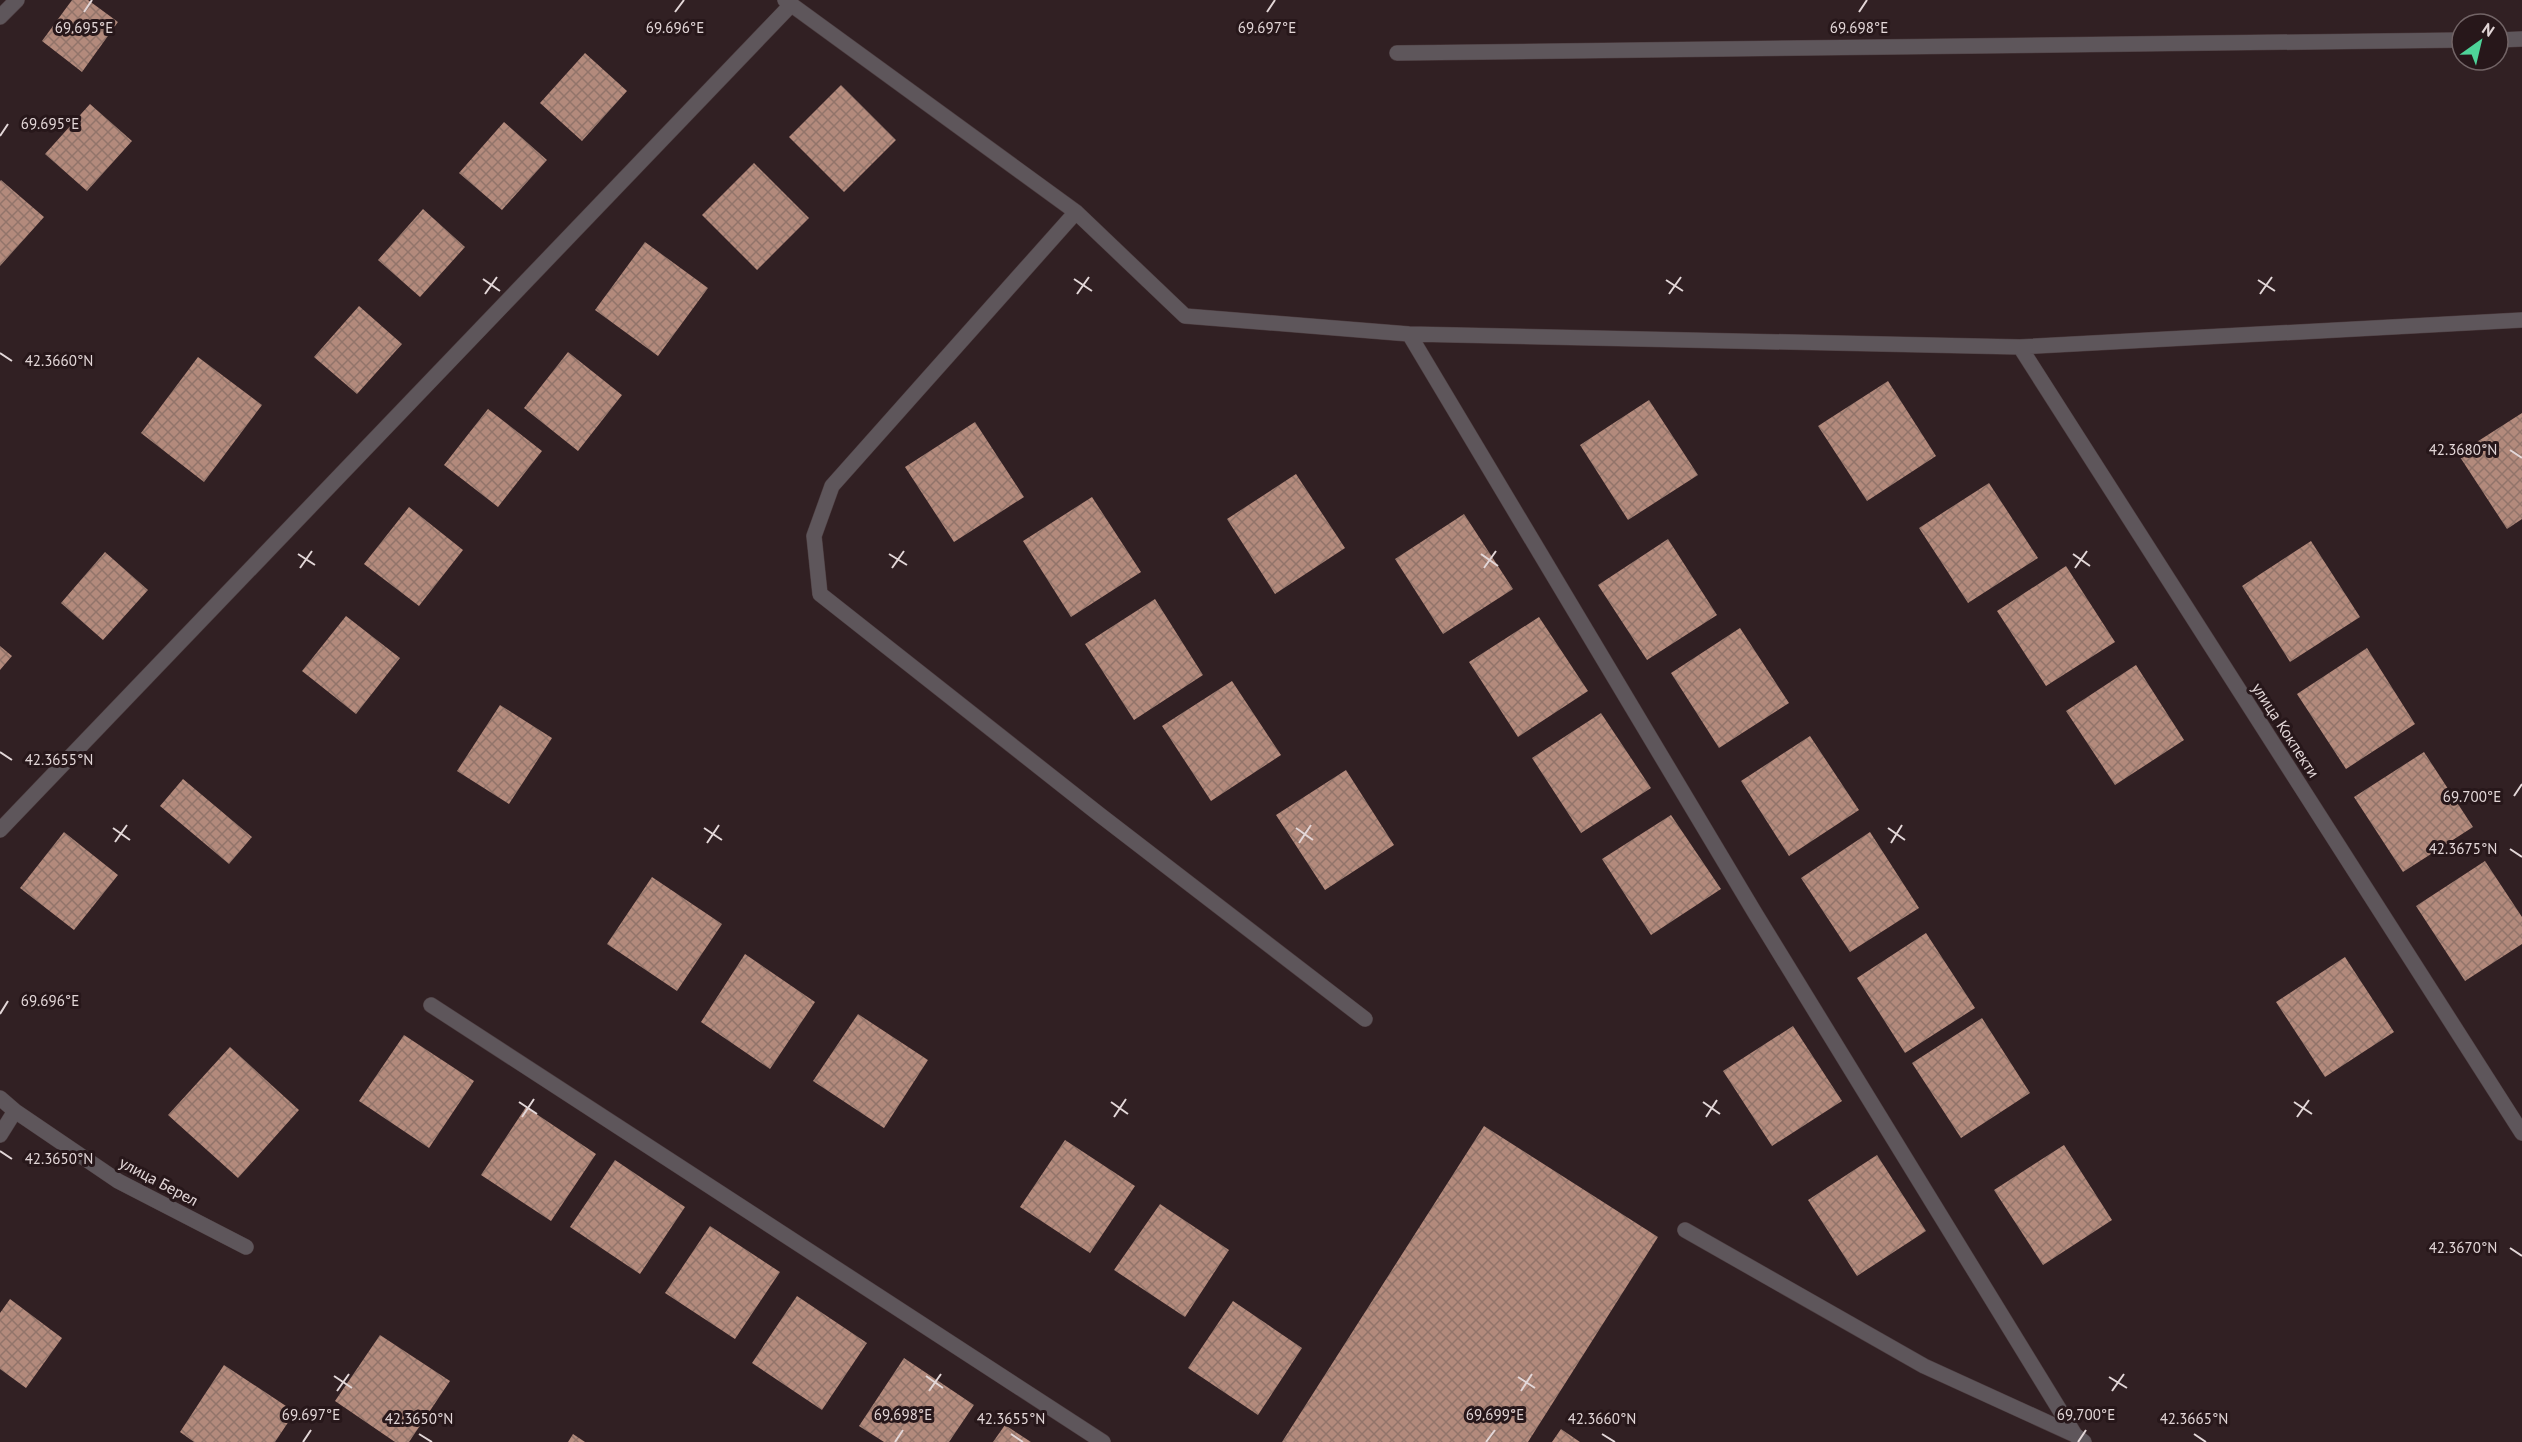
<svg xmlns="http://www.w3.org/2000/svg" width="2522" height="1442" font-family="'PT Sans',sans-serif">
  <defs>
    <pattern id="building-cross-hatch" width="8" height="8" patternUnits="userSpaceOnUse" patternTransform="scale(1.5)"><rect width="8" height="8" fill="#b38a7c"/><path d="M0 0l8 8M0 8l8-8" fill="none" stroke="#92746a"/></pattern>
  </defs>
  <rect width="100%" height="100%" fill="#312023"/>
  <path fill="url(#building-cross-hatch)" d="M72 0H88L118 22 82 72 42 41Z
    M585 53 627 91 582 141 540 103Z
    M841 85 896 140 844 192 789 137Z
    M90 104 132 141 87 191 45 154Z
    M504 122 547 160 502 210 459 173Z
    M754 163 809 218 757 270 702 215Z
    M1 180 44 217 0 266V181Z
    M423 209 465 247 420 297 378 260Z
    M645 242 708 288 658 356 595 310Z
    M359 306 402 344 357 394 314 357Z
    M568 352 622 395 578 451 524 408Z
    M198 357 262 405 204 482 141 433Z
    M1888 381 1936 456 1867 501 1818 426Z
    M1649 400 1698 475 1628 520 1580 445Z
    M488 409 542 451 498 507 444 465Z
    M2522 413V519L2507 529 2458 454Z
    M975 422 1024 497 954 542 905 467Z
    M1296 474 1345 548 1275 594 1227 519Z
    M1989 483 2038 558 1968 603 1919 528Z
    M1092 497 1141 572 1071 617 1023 541Z
    M409 507 463 550 419 606 364 564Z
    M1464 514 1513 589 1443 634 1395 559Z
    M1668 539 1717 615 1647 660 1598 585Z
    M2311 541 2360 617 2290 662 2242 586Z
    M105 552 148 590 103 640 61 603Z
    M2066 566 2115 642 2046 686 1997 611Z
    M1155 599 1203 675 1134 720 1085 644Z
    M346 616 400 658 356 714 302 671Z
    M1539 617 1588 691 1518 737 1469 662Z
    M1740 628 1789 703 1719 748 1671 673Z
    M0 646 12 656 0 670Z
    M2367 648 2415 724 2346 769 2297 694Z
    M2136 665 2184 740 2115 785 2066 711Z
    M1232 681 1281 755 1211 801 1162 726Z
    M500 705 552 738 509 804 457 771Z
    M1601 713 1651 788 1581 833 1532 758Z
    M1810 736 1859 810 1789 856 1741 781Z
    M2424 752 2473 827 2403 872 2354 797Z
    M1346 770 1394 845 1325 890 1276 815Z
    M183 779 252 837 229 864 160 806Z
    M1671 815 1721 889 1651 935 1602 859Z
    M64 832 118 875 74 930 20 888Z
    M1870 832 1919 908 1850 952 1801 878Z
    M2485 861 2522 917V944L2465 981 2416 906Z
    M652 877 722 924 677 991 607 944Z
    M1926 933 1975 1008 1905 1053 1857 978Z
    M745 954 815 1002 770 1069 701 1022Z
    M2345 957 2394 1032 2325 1077 2276 1002Z
    M858 1014 928 1060 884 1128 813 1081Z
    M1982 1018 2030 1093 1961 1138 1912 1063Z
    M1793 1026 1842 1101 1772 1146 1723 1071Z
    M404 1035 474 1081 429 1148 359 1101Z
    M230 1047 299 1110 238 1178 168 1115Z
    M526 1107 596 1154 551 1221 481 1175Z
    M1484 1126 1658 1237 1528 1442H1282Z
    M1065 1140 1135 1186 1090 1253 1020 1207Z
    M2064 1145 2112 1220 2043 1265 1994 1190Z
    M1877 1155 1926 1231 1857 1276 1808 1200Z
    M615 1160 685 1207 640 1274 570 1227Z
    M1160 1204 1229 1250 1185 1317 1114 1270Z
    M710 1226 780 1272 735 1339 665 1293Z
    M797 1296 867 1343 822 1410 752 1363Z
    M10 1299 62 1338 26 1388 0 1369V1313Z
    M1233 1301 1302 1348 1258 1415 1188 1368Z
    M380 1335 450 1381 409 1442H395L335 1401Z
    M904 1358 974 1405 949 1442H884L859 1426Z
    M224 1365 295 1412 275 1442H194L180 1432Z
    M1005 1425 1031 1442H993Z
    M1561 1429 1580 1442H1552Z
    M573 1434 585 1442H568Z"/>
  <g fill="none" stroke-linecap="round" stroke-linejoin="round">
    <g stroke="#4d3d40" stroke-width="16">
      <path id="minor" d="M785 0 1076 212 1185 316 1409 334 2020 347 2522 320
        M0 17 17 0
        M2498 40 2522 39
        M1397 53 2462 40
        M1076 212 832 486 814 536 820 594 1100 815 1365 1019
        M1409 334 1755 913 2075 1435 2084 1442
        M2020 347 2522 1133
        M0 830 790 6
        M431 1005 1103 1442
        M0 1098 15 1111 118 1181 246 1247
        M0 1135 15 1111
        M1685 1230 1924 1366 2075 1435"/>
    </g>
    <use href="#minor" stroke="#5e565b" stroke-width="15"/>
  </g>
  <path fill="none" stroke="#e3d7d8" stroke-width="2" d="M84 12 92 0M675 12 684 0M1267 12 1275 0M1859 12 1867 0M0 136 8 124M483 279 500 291M1074 279 1092 291M1666 280 1683 291M2258 280 2275 291M485 294 497 277M1077 294 1089 277M1669 294 1681 277M2260 294 2272 277M0 353 12 361M2510 450 2522 458M298 554 315 565M889 554 907 565M1481 554 1498 566M2073 554 2090 566M300 568 312 551M892 568 904 551M1484 568 1496 551M2075 568 2087 551M0 752 12 760M2514 796 2522 784M113 828 130 840M704 828 722 840M1296 828 1313 840M1888 828 1905 840M115 842 127 825M707 843 719 825M1299 843 1311 825M1891 843 1902 825M2510 849 2522 857M0 1014 8 1001M519 1102 537 1114M1111 1102 1128 1114M1703 1102 1720 1114M2294 1102 2312 1114M522 1117 534 1099M1114 1117 1126 1099M1706 1117 1717 1100M2297 1117 2309 1100M0 1151 12 1159M2510 1248 2522 1256M334 1376 352 1388M926 1376 943 1388M1518 1377 1535 1388M2109 1377 2127 1388M337 1391 349 1374M929 1391 941 1374M1521 1391 1532 1374M2112 1391 2124 1374M419 1434 432 1442M1011 1434 1023 1442M1602 1434 1615 1442M2194 1434 2206 1442M303 1442 311 1430M895 1442 903 1430M1486 1442 1495 1430M2078 1442 2086 1430"/>
  <g text-anchor="middle" stroke-width="6" stroke-linejoin="round" paint-order="stroke">
    <g font-size="16" fill="#e3d7d8" stroke="#27171a">
      <text transform="translate(2286 730) rotate(57)" y="6">улица Кокпекти</text>
      <text transform="translate(159 1181) rotate(28)" y="6">улица Берел</text>
    </g>
  </g>
  <g font-size="15" text-anchor="middle" fill="#e3d7d8" stroke="#27171a" stroke-width="6" stroke-linejoin="round" paint-order="stroke">
    <text x="1267" y="33">69.697°E</text>
    <text x="1859" y="33">69.698°E</text>
    <text x="84" y="33">69.695°E</text>
    <text x="675" y="33">69.696°E</text>
    <text x="50" y="129">69.695°E</text>
    <text x="59" y="366">42.3660°N</text>
    <text x="2463" y="455">42.3680°N</text>
    <text x="59" y="765">42.3655°N</text>
    <text x="2472" y="802">69.700°E</text>
    <text x="2463" y="854">42.3675°N</text>
    <text x="50" y="1006">69.696°E</text>
    <text x="59" y="1164">42.3650°N</text>
    <text x="2463" y="1253">42.3670°N</text>
    <text x="311" y="1420">69.697°E</text>
    <text x="903" y="1420">69.698°E</text>
    <text x="1495" y="1420">69.699°E</text>
    <text x="2086" y="1420">69.700°E</text>
    <text x="419" y="1424">42.3650°N</text>
    <text x="1011" y="1424">42.3655°N</text>
    <text x="1602" y="1424">42.3660°N</text>
    <text x="2194" y="1424">42.3665°N</text>
  </g>
  <g transform="translate(2480 42) rotate(34)"><circle r="28" fill="#27171a" stroke="#726466" stroke-width="1.5"/>
  <path d="M0-4.5L10 22L0 15L-10 22Z" fill="#4ed399"/>
  <text y="-9" font-size="16" font-weight="bold" text-anchor="middle" fill="#e3d7d8">N</text>
  </g>
</svg>
